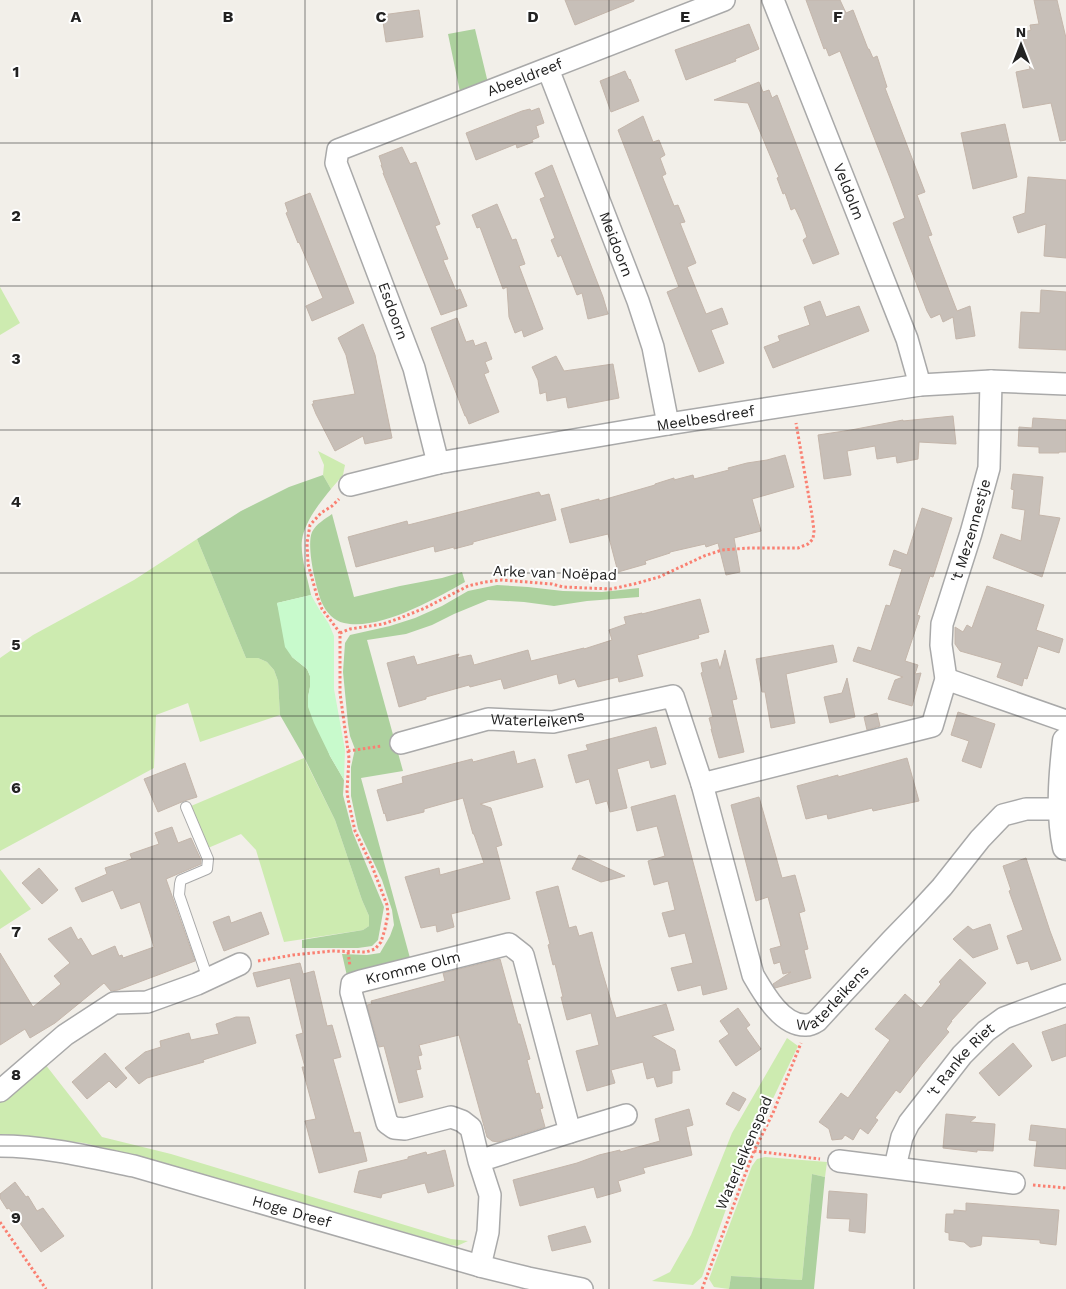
<svg xmlns="http://www.w3.org/2000/svg" width="1066" height="1289" font-family="'Work Sans',sans-serif">
  <rect width="100%" height="100%" fill="#f2efe9"/>
  <path fill="#cdebb0" d="M0 287 20 323 0 335Z
    M318 451 345 465 343 475 331 489 323 475 324 465Z
    M197 539 246 658H258L267 662 274 670 278 681 280 715 200 742 188 703 156 715 154 768 0 851V658L33 635 134 580Z
    M304 758 335 820 362 900 369 916V926L363 930 284 942 256 850 241 834 208 848 191 806Z
    M0 869 31 909 0 929Z
    M787 1038 798 1046 742 1164 702 1277 693 1285 652 1281 670 1272 691 1235 732 1133Z
    M45 1064 102 1137 171 1154 451 1239 468 1241 457 1246 446 1244 147 1158 84 1143 0 1134V1101Z
    M765 1157 827 1162 825 1177 812 1174 802 1280 731 1276 729 1289 714 1287 709 1279 752 1166 757 1159Z"/>
  <path fill="#add19e" d="M475 29 488 83 460 92 448 34Z
    M323 475 331 489C319 504 305 521 302 540 300 556 308 579 311 595L277 603 292 657 307 669 310 676V687L308 697 330 756 344 780 343 795 353 833 384 907 378 940 372 946 358 948H302V940L363 930 369 926V916L362 900 335 820 303 755 280 715 278 681 274 670 267 662 258 658H246L197 539 241 511 289 487Z
    M332 514 354 597 400 586 442 578 462 572 465 582C435 599 379 631 344 623 334 621 326 612 322 603 316 589 306 546 312 532 316 524 325 519 332 514Z
    M497 585 528 587 563 591 602 592 639 588V597L587 601 554 606 524 602 488 600 454 614 432 625 406 634 367 640 403 771 361 778 410 958 347 976 342 954 367 955 380 953 390 936 394 925 392 910 382 880 358 829 351 796V767L355 749 350 736 348 724 343 672 345 643 350 635 390 626 415 618 442 606 468 591Z
    M812 1174 825 1177 814 1289H729L731 1276 802 1280Z"/>
  <path fill="#c8facc" d="M311 595 319 609 329 624 334 636V689L345 750 344 780 330 756 314 723 308 707V697L310 687V676L307 669 292 657 285 647 277 603Z"/>
  <path fill="#c7bfb8" stroke="#c4b6ab" d="M565 0H634V1L575 25Z
    M806 0H840L846 13 853 10 868 49H869L873 58 877 56 887 87 885 88 925 192 917 195 932 235 928 236 957 311 970 306 975 336 956 339 953 317 943 322 940 314 931 318 927 311 893 223 905 218 890 178 840 51 829 56 826 48 824 49Z
    M1034 0H1057L1066 38V140L1060 141 1051 103 1023 108 1016 72 1030 69 1022 33 1031 30 1030 25 1039 24Z
    M419 10 423 37 386 42 382 15Z
    M749 24 759 49 735 59 736 61 686 80 675 50Z
    M625 71 629 80 630 79 639 101 611 112 600 81Z
    M759 82 763 92 769 90 772 98 777 95 839 254 813 264 803 240 807 237 802 223 795 208 791 210 785 193 783 194 777 178 779 177 748 103 714 100Z
    M539 108 544 123 536 126 539 137 532 140 533 142 517 148 516 144 476 160 466 133 522 111 530 109 531 111Z
    M643 116 653 142 659 140 665 155 660 158 666 174 662 176 674 206 678 205 685 222 680 223 696 263 687 267 706 314 722 308 728 324 711 330 724 363 699 372 667 292 679 287 618 130Z
    M1005 124 1017 177 973 189 961 133Z
    M402 147 410 164 416 162 440 224 435 226 448 259 443 260 456 291 460 289 467 306 441 315 383 173H384L381 165H382L379 156Z
    M552 165 603 297 608 314 588 319 582 293 577 295 561 255 558 257 551 240 555 238 540 199 545 197 535 173Z
    M1028 177 1066 180V258L1044 256 1046 224 1018 233 1013 217 1025 213Z
    M310 193 354 303 312 321 306 306 323 298 299 242 298 243 286 213 288 212 285 203Z
    M497 204 512 240 516 239 525 264 519 266 543 329 524 337 522 330 515 333 509 317 507 287 503 289 480 227 477 228 472 215Z
    M1041 290 1066 292V350L1019 348 1021 312 1040 313Z
    M820 301 826 317 859 306 869 331 773 368 764 347 780 341 778 336 810 325 804 307Z
    M457 318 466 342 473 340 475 346 486 342 492 359 485 362 489 372 484 374 499 412 469 424 466 416H465L431 328Z
    M363 324 375 355 392 438 365 444 363 436 335 451 316 414 312 404H314L313 401 355 394 346 355 338 338Z
    M556 356 564 371 613 364 619 398 568 408 566 397 547 401 546 392 540 394 538 380 532 367Z
    M953 416 956 444 919 442 918 459 897 463 896 456 877 459 875 446 847 451 851 475 824 479 818 435 851 430 903 420V421Z
    M1033 418 1066 420V452H1059V453H1039V447L1018 446 1019 427 1032 428Z
    M785 455 794 487 752 499 761 531 734 538 740 572 726 575 718 543 706 547 705 544 670 552V553L645 561 646 564 618 572 608 534 570 543 561 509 599 499V501L655 485V484L674 478V480L693 475 694 479 729 470 728 468 747 463 767 460Z
    M1013 474 1043 477 1039 515 1060 518 1042 577 993 558 1001 534 1021 541 1025 510 1012 508 1014 490 1011 489Z
    M539 492 541 496 549 494 556 520 473 542V544L454 549V547L435 552 434 546 356 567 348 537 407 521 408 525Z
    M922 508 952 518 933 577 930 576 917 615 920 616 905 661 918 665 915 674 921 673 912 706 888 699 895 680 903 677 853 661 858 647 871 651 886 605 890 606 902 569 889 565 894 550 907 555Z
    M987 586 1044 605 1036 630 1063 639 1059 653 1038 646 1027 679 1024 678 1022 686 997 677 1002 663 960 651 955 644V627L963 632 967 625 972 628Z
    M700 599 709 632 698 635 699 638 637 655 643 676 619 682 618 677 578 687 575 679 559 684 557 674 504 689 501 679 470 687 469 685 426 697V699L399 707 387 663 414 656 417 665 459 654 457 658 471 655 474 665 528 650 531 661 584 648V649L612 640 609 630 626 624 624 617 642 613V614Z
    M833 645 837 662 786 674 795 723 771 728 765 692H762L756 659Z
    M725 650 737 699 732 700 744 752 719 758 711 729H712L709 718 713 717 701 673 703 672 701 663 717 659 720 669Z
    M847 678 855 717 830 723 824 697 842 693Z
    M958 712 995 724 981 768 962 761 969 741 951 735Z
    M877 713 880 726 867 730 864 717Z
    M656 727 666 764 651 768 649 760 617 769 627 808 610 812 607 801 596 804 589 779 576 783 568 755 588 750 586 745Z
    M514 751 517 764 535 759 543 787 480 804 491 808 502 845 496 847 510 899 451 914 454 927 437 932 436 925 421 928 405 877 439 868 440 875 484 863 474 834H473L463 798 424 809V812L387 821 385 813 384 814 377 790 403 783 402 777 472 759 473 762Z
    M907 758 919 801 873 811 872 808 828 819 827 814 806 819 797 786 838 775V777Z
    M185 763 197 797 184 801 158 812 144 779Z
    M675 795 727 989 703 995 701 985 678 991 671 968 693 963 685 933 669 937 662 913 675 910 668 881 654 885 648 861 665 856 657 826 637 831 631 807Z
    M759 797 782 878 795 875 805 911 799 913 808 949 804 950 811 978 775 988 773 984 791 972 783 974 780 962 774 964 770 949 781 946 768 897 756 901 731 805Z
    M172 827 178 843 191 838 201 860V864L166 879 195 961 118 990 111 991 104 983 55 1023 30 1038 25 1029 0 1045V953L33 1007 61 984 54 976 70 963 48 939 71 927 78 940 81 938 92 956 115 946 119 956 122 955 123 958 154 947 140 902 121 909 113 890 82 902 75 888 107 874 105 868 132 859 130 854 159 844 155 833Z
    M579 855 625 876 601 882 572 869Z
    M1026 858 1050 931 1061 960 1031 970 1028 961 1017 964 1007 936 1023 930 1009 891 1011 890 1003 866Z
    M39 868 58 890 42 904 22 883Z
    M558 886 569 928 576 926 579 936 592 932 600 964 616 1018 666 1004 674 1030 652 1036 675 1050 680 1070 672 1071V1083L657 1087 654 1077 647 1079 643 1062 611 1070 615 1083 587 1091 576 1051 599 1045 591 1013 567 1020 561 997H563L555 964 553 965 548 945 550 944 536 892Z
    M261 912 269 934 224 951 213 922 229 916 231 923Z
    M990 924 998 949 973 958 953 939 968 926 973 930Z
    M500 959 518 1024H520L530 1059 527 1060 536 1094 539 1093 543 1108 540 1109 545 1127 498 1142 492 1141 487 1137 459 1035 419 1045 422 1055 418 1056 421 1069 416 1070 423 1097 399 1103 384 1046 379 1047 367 1005 372 1004 371 1001 445 981 443 973Z
    M960 959 986 983 951 1021H952L946 1029 949 1032 922 1064 900 1093 896 1090 875 1118 878 1120 868 1134 860 1128 853 1140 845 1135 842 1139 832 1140 829 1129 819 1122 841 1093 848 1098 890 1040 875 1029 905 994 921 1008 941 984 939 982Z
    M300 963 303 974 314 971 327 1026 332 1025 341 1057 333 1059 354 1133 360 1132 367 1161 319 1173 305 1121 316 1119 302 1067H305L296 1035 303 1033 290 978 257 987 253 973Z
    M738 1008 750 1025 746 1028 761 1049 736 1066 719 1041 729 1034 720 1021Z
    M236 1017H249L256 1043 203 1060 204 1062 147 1078 139 1084 125 1068 145 1052 161 1047 160 1041 189 1033 191 1040 219 1034 216 1024Z
    M1066 1024V1056L1052 1061 1042 1032Z
    M1013 1043 1032 1066 999 1096 979 1073Z
    M105 1053 127 1078 116 1088 109 1081 87 1099 72 1082Z
    M733 1092 746 1099 739 1111 726 1104Z
    M689 1109 693 1125 686 1127 692 1155 643 1168 645 1173 618 1181 621 1191 597 1198 594 1187 520 1206 513 1180 577 1163 599 1155 620 1150V1152L660 1141 655 1119Z
    M946 1114 976 1117 970 1122 995 1124 993 1151 977 1150V1152L943 1148Z
    M1031 1125 1066 1129V1169L1034 1166 1037 1141 1029 1140Z
    M445 1150 454 1186 428 1193 425 1183 382 1194 381 1198 354 1192 359 1171 408 1159V1157L426 1152 427 1155Z
    M15 1182 26 1197 28 1196 37 1211 43 1208 64 1236 41 1252 9 1208 7 1209 0 1198V1194Z
    M829 1191 867 1194 865 1233 849 1231 850 1219 827 1218Z
    M966 1203 1059 1210 1056 1245 1040 1243V1240L982 1236 981 1245 972 1247H970L964 1242 949 1240V1233L945 1232 946 1214H954V1210L966 1211Z
    M585 1226 591 1242 552 1251 548 1236Z"/>
  <g fill="none" stroke-linecap="round" stroke-linejoin="round">
    <g stroke="#a9a9a9" stroke-width="12">
      <path id="service" d="M186 807 208 859 207 869 181 880 180 884 179 895 208 979"/>
    </g>
    <g stroke="#a9a9a9" stroke-width="24">
      <g id="minor">
        <path id="s1" d="M773 0 907 339 920 385"/>
        <path id="s2" d="M548 69 638 301 653 347 668 424"/>
        <path id="s3" d="M438 463 414 368 336 163 338 150 724 0"/>
        <path id="s4" d="M350 485 438 463 668 424 920 385 991 381 1066 384"/>
        <path d="M946 679 1066 721"/>
        <path id="s5" d="M401 743 488 719 553 722 673 696 702 784 932 726 946 679 941 645 942 624 971 533 989 468 991 381"/>
        <path id="s6" d="M702 784 753 975C764 994 782 1026 806 1025 810 1025 814 1023 817 1021L891 941 918 913 942 887 980 839 1003 815 1026 809H1062"/>
        <path d="M0 1091 65 1035 114 1003 147 1002 197 984 240 964"/>
        <path d="M570 1132 626 1115"/>
        <path id="s7" d="M0 1146C45 1146 90 1157 134 1166L480 1266 528 1278 582 1289"/>
        <path d="M479 1161 570 1132 523 955 509 944 361 981 352 984 351 992 387 1123 394 1128 405 1129 451 1117 462 1121 471 1128 479 1161 490 1195 488 1232 480 1266"/>
        <path d="M839 1161 1014 1183"/>
        <path id="s8" d="M895 1167 902 1137 909 1123 962 1055 986 1031 1004 1018 1066 995"/>
      </g>
    </g>
    <g stroke="#a9a9a9" stroke-width="29">
      <path id="tertiary" d="M1066 741C1062 776 1059 813 1066 847"/>
    </g>
    <path stroke="#fa8072" stroke-width="3" stroke-dasharray="2.5 2.5" stroke-linecap="butt" d="M340 633 350 629 383 624 400 618 425 608 468 586 485 582 502 580 552 584 563 587 611 589 634 584 659 577 704 556 722 550 749 548H798L808 544 813 539 814 531 812 515 796 423
      M348 751 382 746
      M348 952 350 966
      M258 961 293 955 331 951 366 952 375 949 381 942 385 929 388 914 387 905 372 866 355 831 348 799 347 791 349 758 340 693V633L322 609 317 596 308 564 307 543 310 525 321 513 332 506 339 499
      M754 1151 820 1159
      M1033 1185 1066 1188
      M0 1222 46 1289
      M702 1289 754 1151 773 1113 801 1043"/>
    <use href="#service" stroke="#fff" stroke-width="10"/>
    <use href="#minor" stroke="#fff" stroke-width="21"/>
    <use href="#tertiary" stroke="#fff" stroke-width="26"/>
  </g>
  <path fill="none" stroke="#222" stroke-width="1" stroke-opacity="0.55" d="M152 0V1289M305 0V1289M457 0V1289M609 0V1289M761 0V1289M914 0V1289M0 143H1066M0 286H1066M0 430H1066M0 573H1066M0 716H1066M0 859H1066M0 1003H1066M0 1146H1066"/>
  <g text-anchor="middle" stroke-width="4" stroke-linejoin="round" paint-order="stroke">
    <g font-size="15" fill="#222" stroke="#fff">
      <text dy="5" stroke="none"><textPath href="#s3" startOffset="531">Abeeldreef</textPath></text>
      <text dy="5" stroke="none"><textPath href="#s1" startOffset="206">Veldolm</textPath></text>
      <text dy="5" stroke="none"><textPath href="#s2" startOffset="188">Meidoorn</textPath></text>
      <text transform="translate(393 311) rotate(70)" y="5">Esdoorn</text>
      <text dy="5" stroke="none"><textPath href="#s4" startOffset="362">Meelbesdreef</textPath></text>
      <text dy="5" stroke="none"><textPath href="#s5" startOffset="810">'t Mezennestje</textPath></text>
      <text transform="translate(555 573) rotate(2)" y="5">Arke van Noëpad</text>
      <text dy="5" stroke="none"><textPath href="#s5" startOffset="140">Waterleikens</textPath></text>
      <text transform="translate(413 968) rotate(-14)" y="5">Kromme Olm</text>
      <text dy="5" stroke="none"><textPath href="#s6" startOffset="311">Waterleikens</textPath></text>
      <text dy="5" stroke="none"><textPath href="#s8" startOffset="128">'t Ranke Riet</textPath></text>
      <text transform="translate(744 1153) rotate(-67)" y="5">Waterleikenspad</text>
      <text dy="5" stroke="none"><textPath href="#s7" startOffset="300">Hoge Dreef</textPath></text>
    </g>
  </g>
  <g font-size="16" text-anchor="middle" font-weight="bold" fill="#222" stroke="#fff" stroke-width="4" stroke-linejoin="round" paint-order="stroke">
    <text x="76" y="22">A</text>
    <text x="228" y="22">B</text>
    <text x="381" y="22">C</text>
    <text x="533" y="22">D</text>
    <text x="685" y="22">E</text>
    <text x="838" y="22">F</text>
    <text x="16" y="77">1</text>
    <text x="16" y="221">2</text>
    <text x="16" y="364">3</text>
    <text x="16" y="507">4</text>
    <text x="16" y="650">5</text>
    <text x="16" y="793">6</text>
    <text x="16" y="937">7</text>
    <text x="16" y="1080">8</text>
    <text x="16" y="1223">9</text>
  </g>
  <g transform="translate(1021 45)" stroke="#ffffff" stroke-width="4" paint-order="stroke">
  <path d="M0-4L9 19L0 12L-9 19Z" fill="#222222"/>
  <text y="-8" font-size="14" font-weight="bold" text-anchor="middle" fill="#222222">N</text>
  </g>
</svg>
